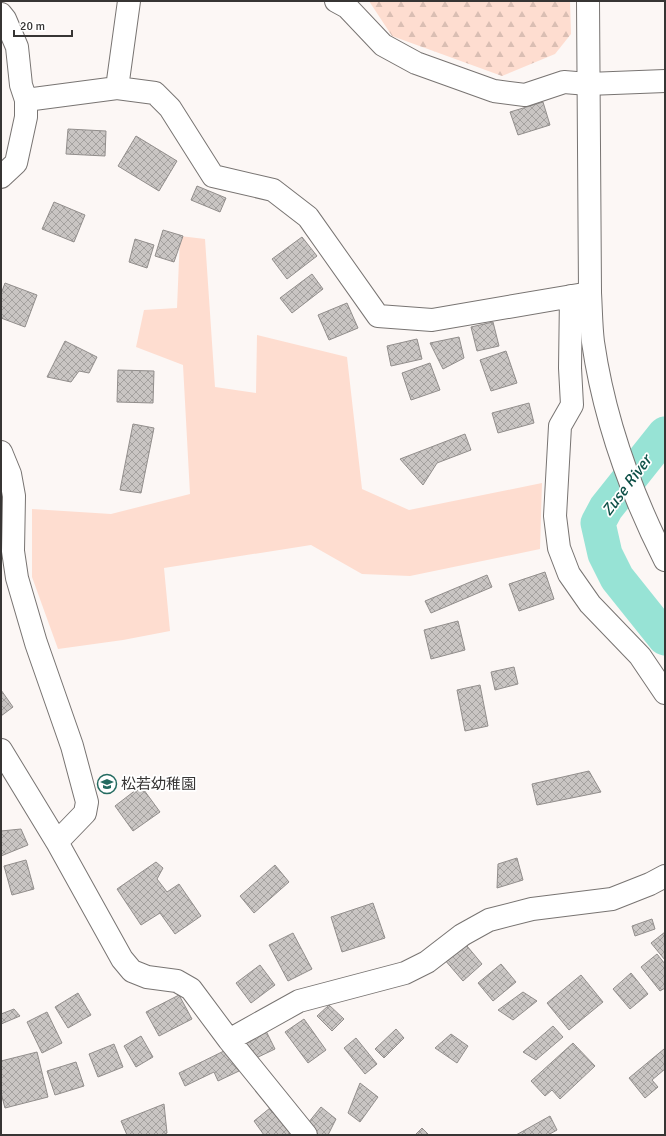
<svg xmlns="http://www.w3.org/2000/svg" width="666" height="1136" font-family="Signika,'Noto Sans JP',sans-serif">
  <defs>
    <pattern id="forest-firs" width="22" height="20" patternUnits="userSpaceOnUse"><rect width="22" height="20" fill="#feddd0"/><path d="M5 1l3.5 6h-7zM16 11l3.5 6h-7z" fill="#dabeb3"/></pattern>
    <pattern id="building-cross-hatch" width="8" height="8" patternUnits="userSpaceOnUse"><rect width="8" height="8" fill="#c9c5c3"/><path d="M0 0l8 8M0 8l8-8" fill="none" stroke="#a4a19f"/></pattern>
  </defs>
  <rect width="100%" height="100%" fill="#fcf7f5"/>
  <path fill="#feddd0" d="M180 236 205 239 215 387 256 393 257 335 347 357 362 489 409 510 542 483 540 549 410 576 362 574 311 545 164 568 170 631 123 640 58 649 32 577V509L111 514 190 494 183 365 136 347 144 310 177 308Z"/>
  <path fill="url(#forest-firs)" d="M369 1H570L571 34 555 54 502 76 392 36Z"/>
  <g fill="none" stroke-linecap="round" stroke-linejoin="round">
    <path stroke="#97e3d5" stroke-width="35" d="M665 434 606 508 598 523 605 554 617 578 665 638"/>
  </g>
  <path fill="url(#building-cross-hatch)" stroke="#928e8c" d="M543 102 550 125 518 135 510 112Z
    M68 129 106 131 105 156 66 154Z
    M136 136 177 161 159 191 118 166Z
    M197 186 226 198 220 212 191 200Z
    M54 202 85 215 74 242 42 229Z
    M163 230 183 236 174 262 155 256Z
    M302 237 317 256 287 279 272 259Z
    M135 239 154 245 147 268 129 262Z
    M312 274 323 289 292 313 280 298Z
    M5 283 37 295 25 327 1 318V294Z
    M347 303 358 328 329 340 318 315Z
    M493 322 499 346 477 351 471 327Z
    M459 337 464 358 443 369 430 343Z
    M417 339 422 359 391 366 387 346Z
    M65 341 97 357 89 373 79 371 71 382 47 377Z
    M506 351 517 383 491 391 480 360Z
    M430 363 440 390 411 400 402 373Z
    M118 370 154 371 153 403 117 402Z
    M529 403 534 423 498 433 492 413Z
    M133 424 154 428 141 493 120 490Z
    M465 434 471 450 437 463 423 485 400 459Z
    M545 572 554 599 519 611 509 584Z
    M487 575 492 587 431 613 425 601Z
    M458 621 465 650 431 659 424 630Z
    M514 667 518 684 495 690 491 672Z
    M480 685 488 726 465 731 457 690Z
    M1 690 13 707 1 716Z
    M589 771 601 792 537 805 532 784Z
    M141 786 160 812 133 831 115 806Z
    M21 829 28 845 1 856V831Z
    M517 858 523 880 497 888 498 864Z
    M26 860 34 889 12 895 4 866Z
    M156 862 163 868 157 879 167 892 179 884 201 916 175 934 160 913 141 925 117 889Z
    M275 865 289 882 254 913 240 896Z
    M373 903 385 938 342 952 331 917Z
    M652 919 655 929 635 936 632 926Z
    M665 932V960L651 943Z
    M293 933 312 969 288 981 269 945Z
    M475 939 467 946 482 964 463 981 444 959Z
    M657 954 665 964V988L660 991 641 967Z
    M501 964 516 982 493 1001 478 983Z
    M260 965 275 985 251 1003 236 983Z
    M631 973 648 994 630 1009 613 989Z
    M581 975 603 1002 569 1030 547 1003Z
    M523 992 537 1001 513 1020 498 1010Z
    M78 993 91 1015 68 1028 55 1007Z
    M179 995 192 1019 159 1036 146 1012Z
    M329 1005 344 1019 332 1031 317 1016Z
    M14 1009 20 1016 1 1024V1014Z
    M47 1012 62 1043 42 1053 27 1022Z
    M304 1019 326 1050 308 1063 285 1032Z
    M553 1026 563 1037 536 1060 523 1052Z
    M396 1029 404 1038 384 1058 375 1049Z
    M266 1031 275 1049 252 1060 243 1042Z
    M451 1034 468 1046 457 1063 435 1048Z
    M141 1036 153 1057 136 1067 124 1046Z
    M356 1038 377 1064 365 1074 344 1048Z
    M573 1043 595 1066 560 1099 552 1090 545 1096 531 1081Z
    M114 1044 123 1067 98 1077 89 1054Z
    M228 1049 239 1071 218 1081 214 1072 185 1086 179 1073Z
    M664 1049 665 1051V1069L652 1080 658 1087 645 1098 629 1078Z
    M37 1052 48 1097 5 1108 1 1093V1061Z
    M76 1062 84 1086 55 1095 47 1071Z
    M360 1083 378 1097 360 1122 348 1113Z
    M164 1104 167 1133 163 1135H127L121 1121Z
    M321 1107 336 1119 328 1135H312L304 1128Z
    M270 1108 291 1132 287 1135H264L254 1121Z
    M550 1116 557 1130 548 1135H516Z
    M422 1128 429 1135H415Z"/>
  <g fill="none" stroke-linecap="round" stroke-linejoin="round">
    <g stroke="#787472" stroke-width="24">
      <path id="minor" d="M129 1 117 88 155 93 170 108 213 176 273 190 308 217 378 316 432 320 590 293
        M336 1 347 7 383 45 416 63 494 91 525 95 564 82 588 84 665 81
        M1 14 5 19 17 47 21 85 26 100V117L16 163 1 177
        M26 100 117 88
        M571 296 570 368 572 405 560 426 555 516 559 548 569 574 590 604 640 656 665 693
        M1 452 10 474 14 496 13 551 17 578 36 643 72 746 87 802 85 813 57 842
        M1 750 57 842 122 959 132 971 147 977 177 981 191 989 229 1040 306 1135
        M229 1040 299 1001 405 973 427 962 462 935 489 920 532 909 612 899 650 884 665 876"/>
    </g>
    <g stroke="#787472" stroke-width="24">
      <path id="tertiary" d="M588 1 590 293C591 309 591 326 593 342 604 418 630 491 665 560"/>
    </g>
    <use href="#minor" stroke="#fff" stroke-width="22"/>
    <use href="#tertiary" stroke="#fff" stroke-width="22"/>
  </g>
  <defs>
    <g id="school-ring" transform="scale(1)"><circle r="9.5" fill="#fff" stroke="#246b60" stroke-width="1.5"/><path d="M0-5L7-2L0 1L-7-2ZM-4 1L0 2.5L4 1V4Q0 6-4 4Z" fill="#246b60"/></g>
  </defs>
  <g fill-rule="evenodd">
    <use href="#school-ring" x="107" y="784"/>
  </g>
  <g text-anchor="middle" stroke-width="3.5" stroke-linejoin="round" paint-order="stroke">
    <g font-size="15" fill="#373534" stroke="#fff" text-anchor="start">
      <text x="121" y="789">松若幼稚園</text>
    </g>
    <g font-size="16" font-style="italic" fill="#0d5047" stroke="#fff">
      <text transform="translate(626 485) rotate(-53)" y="6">Zuse River</text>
    </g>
  </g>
  <rect width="666" height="1136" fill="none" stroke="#373534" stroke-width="4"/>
  <path d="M14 30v6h58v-6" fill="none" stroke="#373534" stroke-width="2"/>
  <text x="20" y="30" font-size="12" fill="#373534" stroke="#ffffff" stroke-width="3" paint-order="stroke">20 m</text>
</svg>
